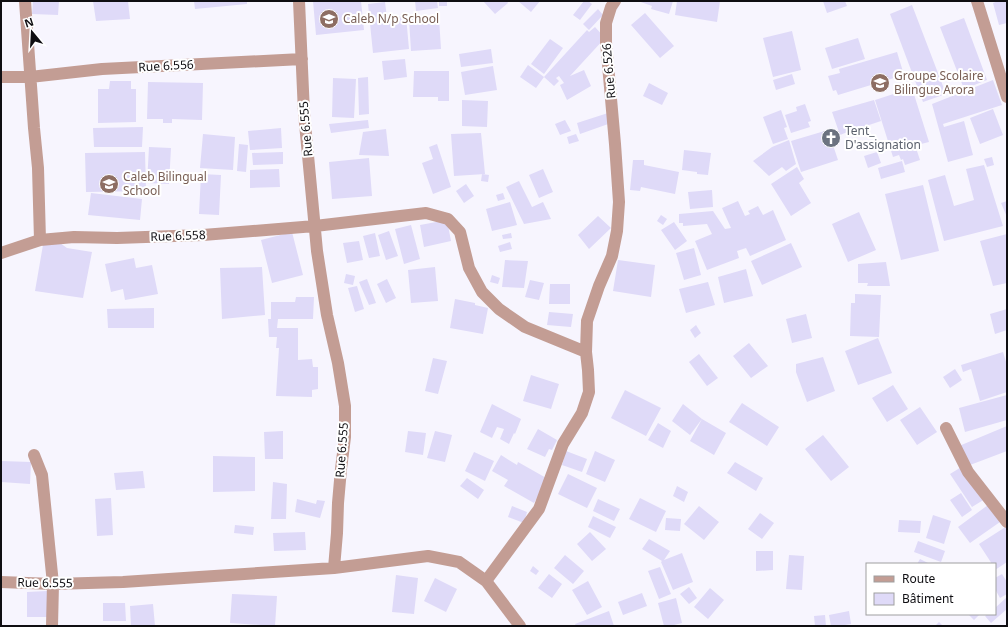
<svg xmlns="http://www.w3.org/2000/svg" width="1008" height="627" font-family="'Noto Sans',sans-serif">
  <rect width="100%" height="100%" fill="#f7f5fe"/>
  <path fill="#dfdaf8" d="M33 1H59L58 15 32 14Z
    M93 1H128L130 19 96 21Z
    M194 1H247V4L195 9Z
    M313 1H361L364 30 316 35Z
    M415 1H437L438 8 416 11Z
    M439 1H447V6H439Z
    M483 1H507L508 3 495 14Z
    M518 1H540L531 12Z
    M584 1H588L592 4 580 20 573 15Z
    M638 1H673L669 14 651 9 652 6Z
    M677 1H720L717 22 675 15Z
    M823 1H845L847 6 827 13Z
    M998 1H1007V23L999 25 993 3Z
    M385 2 387 18 406 16 409 49 373 53 368 4Z
    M912 5 946 94 923 102 890 14Z
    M598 9 603 15 589 30 583 24Z
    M645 13 674 46 660 58 631 25Z
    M439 18 441 49 411 51 409 19Z
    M964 18 987 80 964 89 940 27Z
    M595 27 605 38 570 76 584 70 591 86 567 100 560 85 564 83 559 76 556 78 559 81 554 86 544 77 536 88 520 77 528 65 544 77 587 30 589 32Z
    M792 31 801 70 773 77 763 38Z
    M858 38 865 59 832 69 825 48Z
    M550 39 563 48 544 74 531 64Z
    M491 49 493 63 461 67 459 54Z
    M897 52 904 75 838 95 836 90 833 91 828 76 840 73 839 69Z
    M405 59 407 77 384 80 382 61Z
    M493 66 497 90 465 95 461 72Z
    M414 71H449V101H438V97H413Z
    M792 74 795 84 776 90 773 80Z
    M368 77 369 114 359 115 358 78Z
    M333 78 356 79 354 118 332 117Z
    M993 80 1002 105 943 124 944 127 964 121 973 155 948 162 932 104Z
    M110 81H131V89H136V122L98 123V89H109Z
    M148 82 203 83 202 120 172 119V123H163V119H147Z
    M649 83 668 93 662 105 643 96Z
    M912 88 929 142 921 144 922 147 916 148 920 160 905 165 903 159 901 160 899 155 893 157 875 100Z
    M462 100 488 101 487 127 462 126Z
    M874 100 881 121 860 128 861 132 851 135 850 131 840 135 832 112Z
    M805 104 811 121 808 122 810 127 791 133 785 115 797 111 796 107Z
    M993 109 1003 135 980 144 970 118Z
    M781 110 787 127 784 128 788 139 773 144 763 117Z
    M608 113 611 123 580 134 577 123Z
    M368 120 369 128 331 133 329 124Z
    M565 120 571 131 560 135 555 124Z
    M143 127 142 147H94L93 128Z
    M281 128 282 148 250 150 248 131Z
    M386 129 389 156 359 155 363 132Z
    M828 130 838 160 801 172 791 141Z
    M481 133 485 174 454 176 451 134Z
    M203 134 235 137 233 170 200 168Z
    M576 134 579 141 569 144 567 137Z
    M789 140 796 164 786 171 782 167 769 176 753 161 772 147Z
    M239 144 248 145 246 172 237 171Z
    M437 144 451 187 433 194 422 163 433 159 429 147Z
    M149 147 171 148 169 184 147 183Z
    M684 150 711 153 708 175 697 174V172L682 170Z
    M145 152 146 191 86 192 85 153Z
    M283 152V164L253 165 252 153Z
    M877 152 881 163 868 168 864 156Z
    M992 157 994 165 987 167 984 159Z
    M369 158 372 196 332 199 329 162Z
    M633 160H644V165L679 172 675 194 641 187 640 191 630 190Z
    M902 161 905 172 881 179 878 168Z
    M984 165 1003 226 944 241 928 180 945 175 954 206 974 200 966 169Z
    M797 167 804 179 799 183 811 203 791 216 771 184Z
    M279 169 280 187 250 188V170Z
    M543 169 553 192 539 198 529 175Z
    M201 174 221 175 219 215 199 214Z
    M482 174 489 175 488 182 481 181Z
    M519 181 532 207 543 202 551 219 524 224 506 187Z
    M466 184 474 196 464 203 456 191Z
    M923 185 939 251 901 260 885 194Z
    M712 190 713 207 690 209 688 192Z
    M91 193 142 199 140 220 88 215Z
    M503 193 505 199 498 201 496 195Z
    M738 201 745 216 750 214 748 211 758 206 763 215 773 210 786 240 750 256 746 248 737 251 739 258 707 270 695 241 712 234 707 224 683 226V223H679V214L713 211 725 229 731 228 722 208Z
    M1007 201V217L1001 203Z
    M510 202 517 225 492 231 486 209Z
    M859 212 876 250 848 262 832 224Z
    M661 215 667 219 663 225 657 221Z
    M598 216 611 228 589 249 578 235Z
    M447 220 451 241 424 247 420 225Z
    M674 222 687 241 675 250 661 230Z
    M411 225 420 259 404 264 395 229Z
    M389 231 398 256 386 260 378 235Z
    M292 232 303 275 272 283 261 240Z
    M375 233 380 256 369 258 363 236Z
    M511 233 512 238 503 239 502 235Z
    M1007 234V283L993 286 980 241Z
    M359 241 363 260 347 263 343 243Z
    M510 242 512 249 500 252 498 246Z
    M60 243 67 248 92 252 83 298 35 291 43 245Z
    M791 243 802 267 762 285 751 261Z
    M694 248 701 275 684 280 676 253Z
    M134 258 136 268 152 265 158 294 125 300 123 289 111 292 105 264Z
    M505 260 528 261 524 288 502 287Z
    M618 260 655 265 651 297 613 291Z
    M886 262 890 286H867L868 283H858V264Z
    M262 267 265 315 222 319 220 268Z
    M435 267 438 301 411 303 408 270Z
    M746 269 753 296 724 303 718 277Z
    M346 274 355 276 353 285 344 283Z
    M492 275 500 278 498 284 490 282Z
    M367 279 376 303 369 305 359 282Z
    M387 279 396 298 386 303 377 284Z
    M530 280 544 283 539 300 525 297Z
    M708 282 715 305 686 313 679 289Z
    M550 284H570V304H549Z
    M357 286 364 309 355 312 348 288Z
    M855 294 881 295 879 337 850 336 851 303H855Z
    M296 297H314L313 319H278L277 328H298V360L312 359 313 367H318V389L312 390V397L276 396 279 348H276L277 337H269L268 319H271V302H295Z
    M455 299 475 303V305L488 308 483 334 450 328Z
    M154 308V328H108L107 309Z
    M1007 309V330L995 334 990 314Z
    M549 312 573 314 571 327 547 325Z
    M806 314 812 338 792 343 786 319Z
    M696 325 701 333 695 338 690 330Z
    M878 338 892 373 858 385 845 351Z
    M749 343 768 366 751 378 733 356Z
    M1003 352 1007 365V392L980 401 971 369 963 372 961 365Z
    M699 354 718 378 707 386 689 362Z
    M823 357 835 391 807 402 796 372V364Z
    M433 358 447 361 438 394 425 391Z
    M955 369 962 380 950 388 943 377Z
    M531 375 559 384 551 409 523 401Z
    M893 385 908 409 887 422 872 398Z
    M625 390 661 408 646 436 611 418Z
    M1007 395V420L965 432 959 408Z
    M742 403 779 427 767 446 729 422Z
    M492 404 521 419 515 434 514 433 509 444 500 439 504 429 497 427 492 438 480 432Z
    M683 404 702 419 726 433 714 455 690 441 702 419 690 435 672 421Z
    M920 407 937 432 917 445 900 420Z
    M658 423 671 431 663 448 648 440Z
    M1007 426V451L970 465 959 446Z
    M538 429 557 440 552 450 549 449 545 457 527 449Z
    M283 431V459H265L264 432Z
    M408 431 426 433 423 455 405 452Z
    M435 431 452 435 445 462 427 458Z
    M823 435 849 467 831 481 805 449Z
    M566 451 587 459 582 472 562 465Z
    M595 451 615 460 605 482 586 474Z
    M474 452 494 461 485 481 465 471Z
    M501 455 517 465 518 462 548 479 534 503 504 486 508 480 492 471Z
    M213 456 255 457V491L213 492Z
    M1 461 31 462 30 484 1 482Z
    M735 462 763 478 756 491 727 473Z
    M963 466 985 499 972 507 950 474Z
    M143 471 145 488 116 490 114 473Z
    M568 474 597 488 587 508 558 494Z
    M467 478 484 490 478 499 460 486Z
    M273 482 287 484 286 519H271Z
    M677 486 688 492 684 502 673 496Z
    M961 493 972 510 962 517 950 500Z
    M111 498 113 535 97 536 95 499Z
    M640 498 666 511 656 532 629 519Z
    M297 499 316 504 317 500 325 501 320 518 295 512Z
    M598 499 620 509 614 521 593 511Z
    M988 505 1000 522 970 543 958 527Z
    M512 506 527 512 524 523 508 517Z
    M699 506 719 522 704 540 684 524Z
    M760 513 774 523 762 539 748 529Z
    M933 515 951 521 944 544 926 538Z
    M593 516 616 527 610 538 588 527Z
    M666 518 681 519 680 531 665 530Z
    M899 520 921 521 920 533 898 532Z
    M235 525 254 527 253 535 234 533Z
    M1007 526V562L995 570V564H992L979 544Z
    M305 532 306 550 274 551 273 533Z
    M590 532 606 549 592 561 577 544Z
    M649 539 670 551 664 560 682 553 693 582 673 590 661 562 662 561 642 549Z
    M918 541 945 551 941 562 914 552Z
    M756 551H773V570L756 571Z
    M565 555 584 571 573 584 554 568Z
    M789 555 804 556 802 590 786 589Z
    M920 559 930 564H917Z
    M533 566 539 571 536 575 530 571Z
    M660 567 671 594 659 599 648 571Z
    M549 574 562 584 552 598 538 588Z
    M1002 574 1007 582V594L1000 598 995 589V578Z
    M396 575 418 578 414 614 392 612Z
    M435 578 457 589 446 612 424 601Z
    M588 581 602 607 587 615 572 590Z
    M689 587 697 598 689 604 680 594Z
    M710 588 724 600 708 619 694 607Z
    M47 591V617H27V592Z
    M642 593 647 606 623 615 618 602Z
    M232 594 277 596 275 626 230 623Z
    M1007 597V609L991 623 985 616 988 614H995V608Z
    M676 598 682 623 670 626H664L658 603Z
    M103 603H125L126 621H103Z
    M153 604 155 626H131L130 606Z
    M609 611 614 626H576L575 624Z
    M849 611 851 624 839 626H831L829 615Z
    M968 614H980L974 620Z
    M825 615 826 626H815L814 616Z
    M939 622 943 626H935Z"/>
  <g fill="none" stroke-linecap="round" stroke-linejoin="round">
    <path stroke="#c39d94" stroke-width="12" d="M977 1 1007 97
      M1 77H30L102 69 302 59
      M40 240 74 237 117 238 203 235 315 226 426 213 448 219 460 232 469 268 482 292 499 309 525 327 586 352
      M1 253 40 240 38 168 34 128 25 1
      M946 428 968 472 1007 522
      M34 455 42 475 53 584 52 626
      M334 568 428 556 459 562 486 581 520 626
      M486 581 539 509 563 444 582 413 589 392 588 370 586 352 587 321 599 286 612 256 617 231 619 202 615 144 606 42V23L611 7 615 1
      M1 582 53 584 123 582 334 568 337 533 338 503 341 469 345 437V406L338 363 327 315 317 251 304 113 299 1"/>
  </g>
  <defs>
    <g id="school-disc" transform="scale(1)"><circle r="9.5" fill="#8d6e63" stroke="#fff"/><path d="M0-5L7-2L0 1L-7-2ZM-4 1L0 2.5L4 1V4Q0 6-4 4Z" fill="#fff"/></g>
    <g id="church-disc" transform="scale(1)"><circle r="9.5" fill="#6b7280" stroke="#fff"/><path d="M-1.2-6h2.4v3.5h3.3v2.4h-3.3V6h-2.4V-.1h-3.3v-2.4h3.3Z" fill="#fff"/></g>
  </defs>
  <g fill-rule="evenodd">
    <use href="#school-disc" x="329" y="19"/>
    <use href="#school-disc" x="880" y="83"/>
    <use href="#church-disc" x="831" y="138"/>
    <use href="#school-disc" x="109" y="184"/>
  </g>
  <g text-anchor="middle" stroke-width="4" stroke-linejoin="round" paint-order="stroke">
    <g font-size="12" fill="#785e54" stroke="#fff" text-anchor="start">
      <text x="343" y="23">Caleb N/p School</text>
      <text x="894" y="80">Groupe Scolaire<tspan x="894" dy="14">Bilingue Arora</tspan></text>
      <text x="123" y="181">Caleb Bilingual<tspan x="123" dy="14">School</tspan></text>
    </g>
    <g font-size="12" fill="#0f0e12" stroke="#fff">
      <text transform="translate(166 66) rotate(-3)" y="4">Rue 6.556</text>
      <text transform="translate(609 71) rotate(-95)" y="4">Rue 6.526</text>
      <text transform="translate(306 129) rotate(-95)" y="4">Rue 6.555</text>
      <text transform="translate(178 236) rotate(-2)" y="4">Rue 6.558</text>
      <text transform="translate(342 450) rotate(-86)" y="4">Rue 6.555</text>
      <text transform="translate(45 583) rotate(1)" y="4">Rue 6.555</text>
    </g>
    <g font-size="12" fill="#5b616d" stroke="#fff" text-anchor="start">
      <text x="845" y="135">Tent_<tspan x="845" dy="14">D'assignation</tspan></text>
    </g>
  </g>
  <rect width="1008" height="627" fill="none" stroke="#0f0e12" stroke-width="4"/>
  <rect x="866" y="563" width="130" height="52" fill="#ffffff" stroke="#9f9fa0"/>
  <rect x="874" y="576" width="20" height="6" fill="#c39d94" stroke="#9f9fa0"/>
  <text x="902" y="583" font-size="12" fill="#0f0e12">Route</text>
  <rect x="874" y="593" width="20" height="12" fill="#dfdaf8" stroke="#9f9fa0"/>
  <text x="902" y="603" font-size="12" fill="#0f0e12">Bâtiment</text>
  <g transform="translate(32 32) rotate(342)" stroke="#ffffff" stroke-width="3" paint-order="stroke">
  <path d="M0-3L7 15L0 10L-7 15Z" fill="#0f0e12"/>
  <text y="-6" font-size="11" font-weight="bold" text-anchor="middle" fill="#0f0e12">N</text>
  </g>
</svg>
